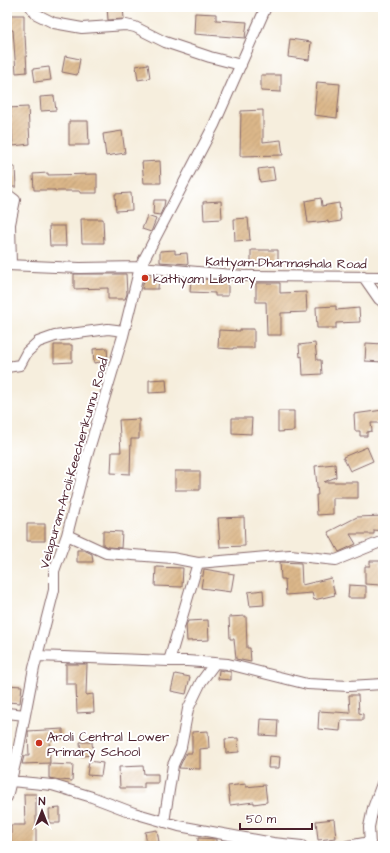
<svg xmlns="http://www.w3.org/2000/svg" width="390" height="853" font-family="'Architects Daughter',sans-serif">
  <defs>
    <pattern id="building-hatch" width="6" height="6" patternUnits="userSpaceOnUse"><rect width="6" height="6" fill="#dbb78a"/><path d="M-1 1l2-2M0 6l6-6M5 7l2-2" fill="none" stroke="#bd9d77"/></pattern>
  </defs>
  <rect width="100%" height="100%" fill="#fff"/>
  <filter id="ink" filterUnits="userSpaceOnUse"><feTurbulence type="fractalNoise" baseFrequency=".025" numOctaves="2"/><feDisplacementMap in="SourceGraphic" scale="8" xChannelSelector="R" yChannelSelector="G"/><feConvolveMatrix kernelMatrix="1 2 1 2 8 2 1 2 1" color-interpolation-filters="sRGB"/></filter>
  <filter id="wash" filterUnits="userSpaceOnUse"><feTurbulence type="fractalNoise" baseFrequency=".012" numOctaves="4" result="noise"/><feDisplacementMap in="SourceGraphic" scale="16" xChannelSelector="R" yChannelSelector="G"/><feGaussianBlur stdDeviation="0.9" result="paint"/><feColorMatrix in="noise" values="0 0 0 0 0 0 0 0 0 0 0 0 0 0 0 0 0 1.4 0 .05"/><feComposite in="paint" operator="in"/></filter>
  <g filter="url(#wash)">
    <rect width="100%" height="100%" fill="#f6eedd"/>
    <g id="blocks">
      <path fill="url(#building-hatch)" d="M107 7H123L124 19 108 20Z
        M195 13 216 14V20L247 22 245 38 194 34Z
        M7 15H24V35H25L27 72 16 73 13 30H7Z
        M290 39 311 42 309 60 288 57Z
        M65 56 80 59 77 75 62 72Z
        M148 64 150 78 138 80 136 66Z
        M49 67 51 80 35 82 33 69Z
        M261 75H281V92L261 91Z
        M317 82 340 84 337 118 314 115Z
        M54 96 56 110 41 111 40 97Z
        M28 107 30 144 13 146 11 115H7V108Z
        M263 110V142L281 140 283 155 240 156 241 111Z
        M69 121H88L89 145H69Z
        M122 131 125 153 106 156 103 134Z
        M160 161 161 183H144L142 162Z
        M7 167H15L16 187H7Z
        M273 167 275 180 260 182 258 169Z
        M48 173V175L97 174V193H80V191H55V190H34L33 174Z
        M131 193 132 210 116 211 115 194Z
        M321 198 322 206 339 203 341 221 328 223V221L308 223 305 201Z
        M154 200H165L164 206 160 215 153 214Z
        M221 201 222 219 204 220 203 202Z
        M147 216 156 219 151 232 142 229Z
        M248 218 250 240 235 241 234 219Z
        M81 219H103L104 243H82Z
        M49 226H65L66 246H50Z
        M175 250V254L187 253 188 264 160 262V251Z
        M251 250H278V263H251Z
        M74 274H126L127 294 125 299H108V288L74 289Z
        M145 276H159L158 289H142Z
        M191 278 228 281V296H215V293L190 292Z
        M256 283H280V293L306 292 307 312 281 313V335H267L266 302H256Z
        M336 306V310L359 308 360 322 336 323V328H317L316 307Z
        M240 329H254V348H233V349L218 348 219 330 240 331Z
        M315 343 317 360H321L322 374 303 375 302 356 300 357 299 345Z
        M366 343 383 344V362L365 361Z
        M54 345H72V362L54 363Z
        M107 348 108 361 94 363 93 349Z
        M166 379 167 392 149 393V380Z
        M383 410V423H371L372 431 367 432V436H360V431H355L354 414Z
        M278 411H294V431L278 432Z
        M232 418H252L251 434 232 433Z
        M139 419V439H131L130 474 111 473 112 452H121L119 420Z
        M367 447 373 461 350 471 343 457Z
        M335 464 336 477 324 482H358V498H333V514L317 515 316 495H318L315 466Z
        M175 471H200V490H175Z
        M383 516V531L374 530V534H350L356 544 339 552 328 532 357 517Z
        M244 517 245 546 220 547 218 518Z
        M27 524H45V541H27Z
        M103 531 122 532 121 548 108 547 103 545Z
        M77 550H84L92 554 93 562H77Z
        M370 561H381V585L365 584V566H370Z
        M280 562 301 563 302 585 331 578 335 595 314 600 312 593 286 595 285 579H281Z
        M156 567 183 568 182 587 155 586Z
        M204 569 234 574 231 592 201 588Z
        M349 585 366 586V598H348Z
        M263 590 264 605 250 606 248 592Z
        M246 616 247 648H250L251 662 236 659 234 639H230L229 617Z
        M208 620 209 640 187 641 186 625 188 621Z
        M66 664H87L86 695 93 694 94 712 77 713 76 684H66Z
        M219 670 231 672V680L218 679Z
        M175 674 190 677 186 694 171 691Z
        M7 685 22 686 20 703 7 702Z
        M349 695H358L359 713 363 714V720H341L340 731 318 729 319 711 350 713Z
        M261 719 278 720 277 736 260 735Z
        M63 729V739L49 740 50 763 22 764 24 756H29L28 731Z
        M208 731 209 748 200 749V769L179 768 186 753H192V732Z
        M238 738 239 752 226 753 225 739Z
        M80 742H92L93 755 81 756Z
        M269 756 280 757 279 768H268Z
        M89 761 103 763 101 776 87 775Z
        M49 764 73 765 72 781 60 780 49 778Z
        M143 766 144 774H158V783H144V788H120L119 767Z
        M246 784V787L265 785 267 802 254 804V802L230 805 228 786Z
        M24 794H36V846H11V825H25Z
        M60 808V823H50L49 809Z
        M334 819 336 838 318 840 316 821Z
        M157 830 159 842 147 844 145 832Z
        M198 838 216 839V846H198Z"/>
    </g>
  </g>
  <g filter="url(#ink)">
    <use href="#blocks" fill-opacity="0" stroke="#866769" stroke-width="1"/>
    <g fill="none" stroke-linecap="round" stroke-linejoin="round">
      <g stroke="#866769" stroke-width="12">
        <path id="street" d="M31 7 36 14 54 23 82 28 126 25 135 27 165 42 210 57 241 65
          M266 7 214 125 140 267 244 276 383 277
          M7 194 15 200 10 224 11 265
          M7 265 80 268 140 267 123 336 87 456 67 535 54 571V590L34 668 18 751 7 797
          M363 276 379 299 383 302
          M7 367 20 365 27 352 38 342 55 336 108 329 124 331
          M67 535 106 553 172 558 198 563
          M37 656 169 661 198 563 290 555 336 560 383 541
          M169 661H187L228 664 307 684 349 686 383 684
          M7 713 25 715
          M11 781 52 785 92 797 134 813 179 826 273 843 302 846
          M164 822 173 765 181 747 188 709 201 682 215 663
          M348 846 370 842
          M370 846 369 827 373 808 383 781"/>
      </g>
      <use href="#street" stroke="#fff" stroke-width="10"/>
    </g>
  </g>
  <g fill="#c8321e" stroke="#fff" stroke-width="1.5">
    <circle cx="145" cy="278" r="4"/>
    <circle cx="39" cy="743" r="4"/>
  </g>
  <g text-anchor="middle" stroke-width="4" stroke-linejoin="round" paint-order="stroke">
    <g font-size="13" fill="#4a1f2b" stroke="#fff">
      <text transform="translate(286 262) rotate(1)" y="5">Kattyam-Dharmashala Road</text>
      <text transform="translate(73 463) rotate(-74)" y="5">Velapuram-Aroli-Keecherikunnu Road</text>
    </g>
    <g font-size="13" fill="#4a1f2b" stroke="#fff" text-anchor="start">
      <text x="153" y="283">kattiyam Library</text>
      <text x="47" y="741">Aroli Central Lower<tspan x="47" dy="15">Primary School</tspan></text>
    </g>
  </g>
  <rect width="390" height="853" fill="none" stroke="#fff" stroke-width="24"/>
  <g transform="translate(42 811)" stroke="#ffffff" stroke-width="3" paint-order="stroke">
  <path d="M0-3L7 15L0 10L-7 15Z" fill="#4a1f2b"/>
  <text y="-6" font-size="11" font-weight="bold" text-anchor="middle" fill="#4a1f2b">N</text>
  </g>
  <path d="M240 823v6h72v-6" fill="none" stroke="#4a1f2b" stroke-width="2"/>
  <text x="246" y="823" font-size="12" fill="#4a1f2b" stroke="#ffffff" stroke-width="3" paint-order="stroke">50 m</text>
</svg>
